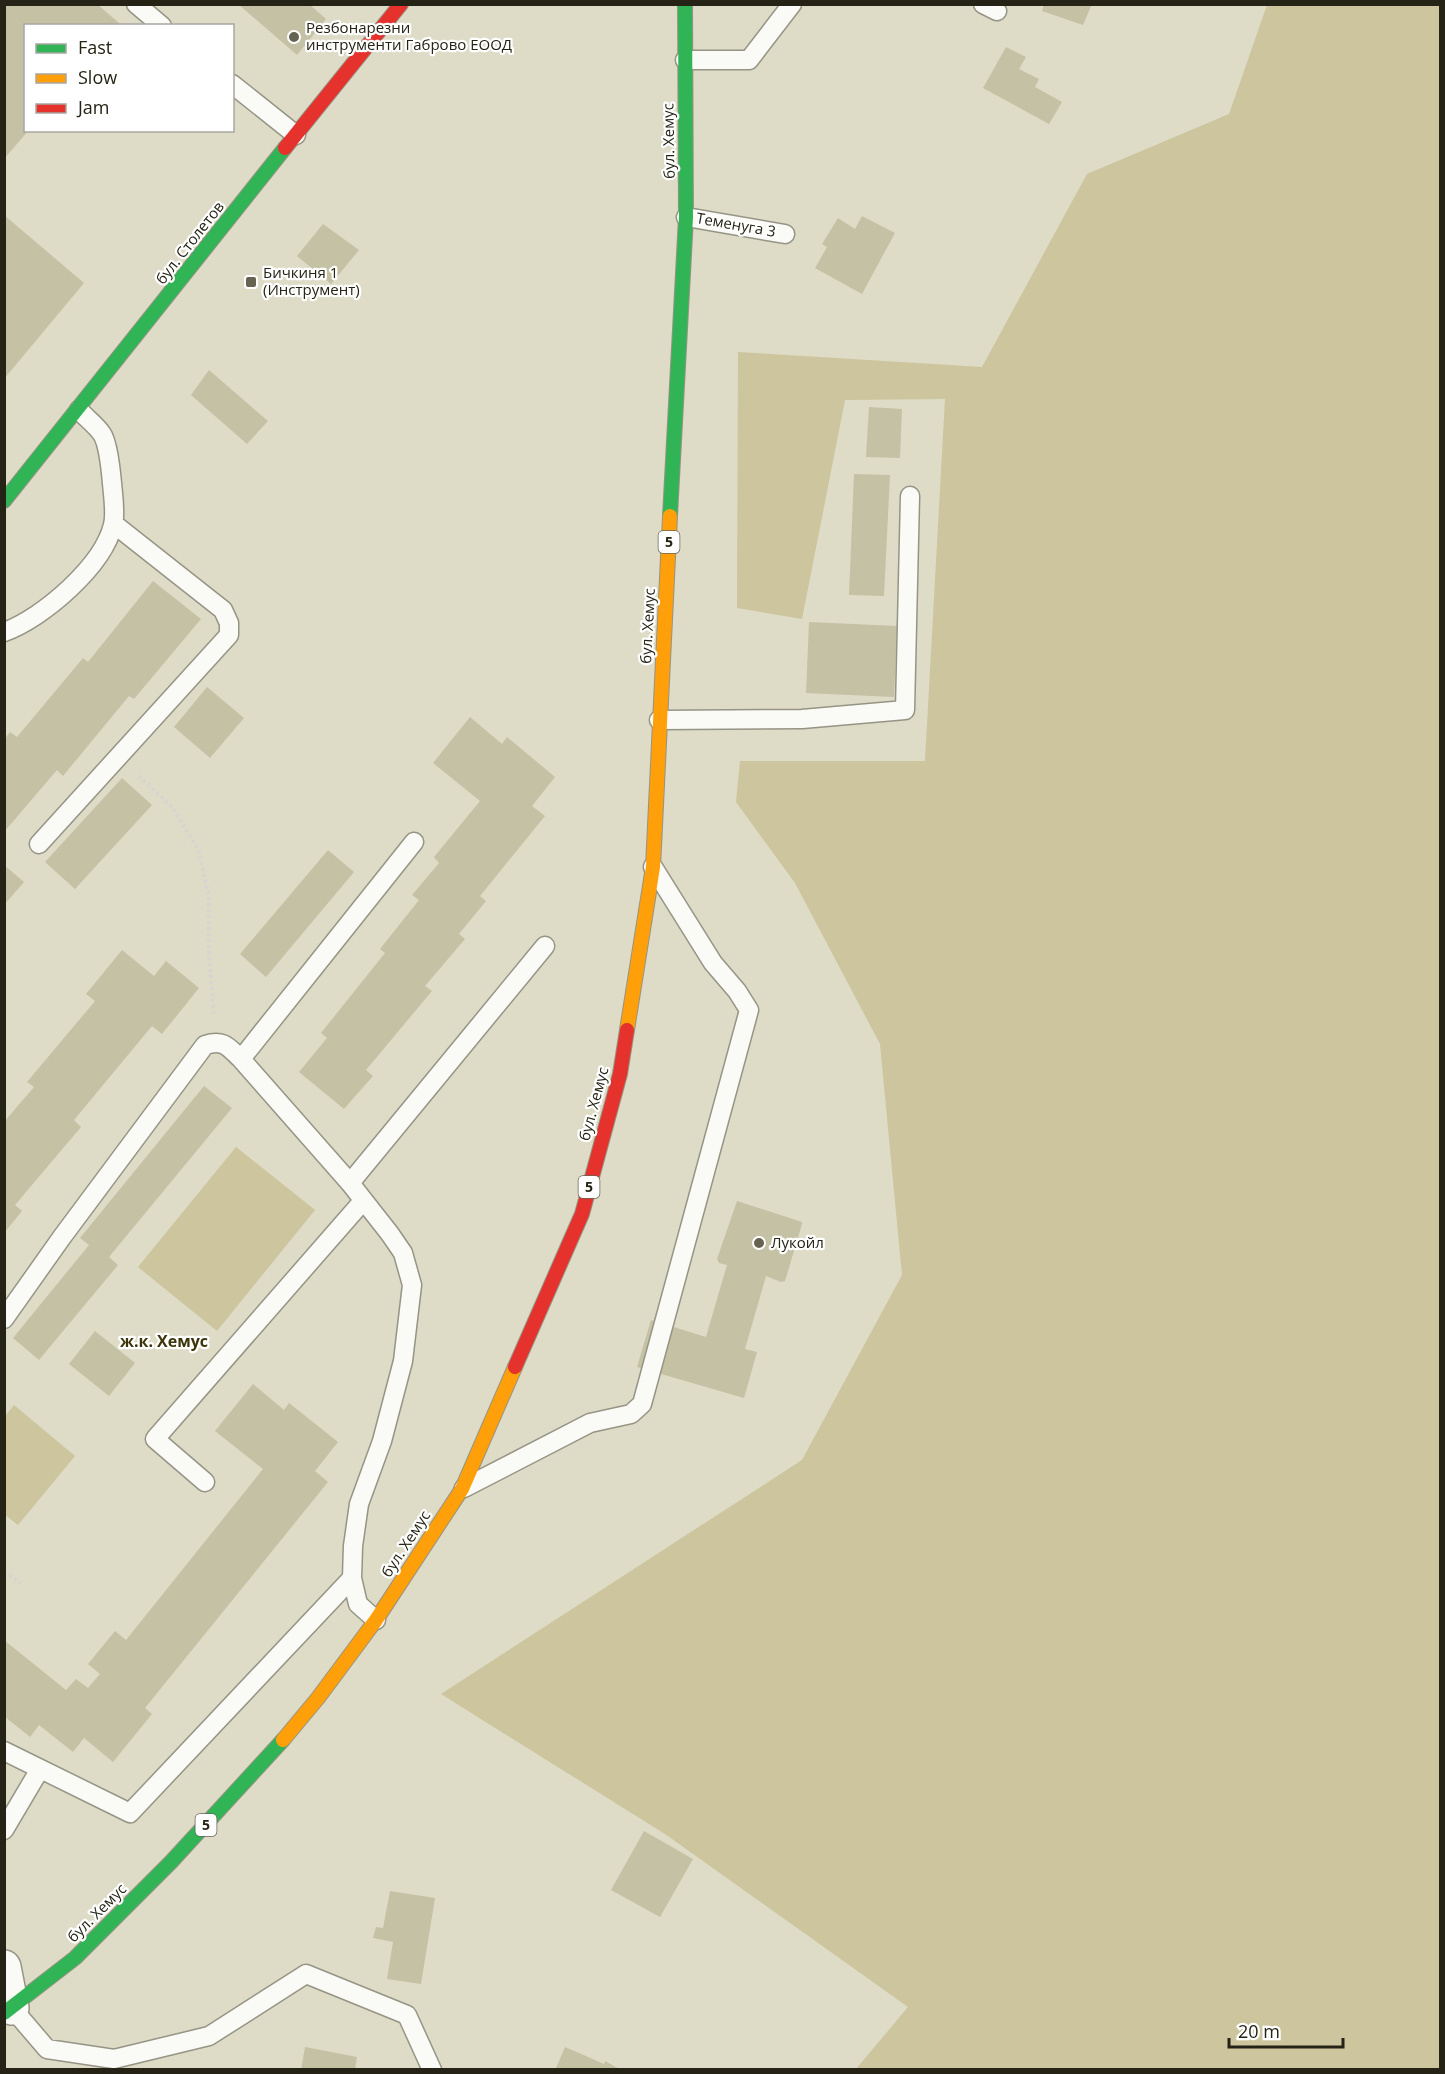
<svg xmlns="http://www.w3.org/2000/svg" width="1445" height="2074" font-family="'Open Sans',sans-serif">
  <rect width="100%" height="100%" fill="#dedbc7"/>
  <path fill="#ccc59d" d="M1267 5H1440V2069H856L908 2007 665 1834 441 1694 802 1460 902 1275 880 1044 795 883 736 802 740 761H925L945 399 845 400 802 619 737 608 738 352 982 367 1087 174 1229 114Z
    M236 1147 315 1210 217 1331 138 1267Z
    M14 1405 75 1456 18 1525 4 1514 5 1416Z"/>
  <path fill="#c5c1a4" d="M4 4H97L119 23 117 26H26V130H29L4 159Z
    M238 4H309L326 19 297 55Z
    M1044 4H1092L1083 25 1042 11Z
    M1006 47 1026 57 1019 69 1039 79 1035 87 1062 102 1049 124 983 88Z
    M4 215 84 283 4 379Z
    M862 216 895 233 862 294 815 268 827 247 822 244 838 218 855 229Z
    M323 224 359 250 331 284 297 256Z
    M209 370 268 421 247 444 191 395Z
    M869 407 902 409 900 458 866 457Z
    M854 474 890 475 884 596 849 595Z
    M153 581 201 619 134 699 129 696 63 776 57 770 4 832V740L10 732 17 737 83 658 88 662Z
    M809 622 897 626 894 697 806 693Z
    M207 687 244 718 210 758 174 727Z
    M470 717 502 744 507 737 555 777 532 806 545 816 480 896 486 901 459 934 465 939 425 986 432 991 366 1070 373 1076 344 1109 299 1072 327 1038 321 1033 385 953 380 949 419 900 412 895 439 863 434 857 480 801 433 763Z
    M122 778 152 805 75 889 45 862Z
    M328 850 354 872 266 977 240 954Z
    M4 865 24 882 4 905Z
    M122 950 154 976 166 961 199 988 162 1034 152 1026 74 1120 81 1127 15 1205 22 1211 4 1233V1122L34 1087 27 1082 95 1001 86 994Z
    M204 1086 232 1108 109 1257 118 1265 39 1360 13 1338 89 1245 80 1238Z
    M737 1201 802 1222V1224L785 1281 781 1282 766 1276 745 1349 757 1352 744 1398 637 1367 651 1320 706 1337 727 1265 719 1263 717 1259Z
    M95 1331 135 1363 109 1396 69 1364Z
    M253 1384 284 1410 289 1403 338 1442 315 1471 328 1482 145 1708 152 1714 113 1762 84 1738 73 1752 39 1725 30 1737 4 1716V1640L66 1690 76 1679 88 1688 100 1674 88 1664 115 1631 126 1640 263 1469 215 1431Z
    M644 1831 693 1859 660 1917 611 1890Z
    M390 1891 435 1898 421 1984 387 1979 393 1942 373 1938 376 1927 383 1928Z
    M305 2047 357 2057 355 2070H301Z
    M565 2047 604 2064 605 2061 621 2070H559L556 2068Z"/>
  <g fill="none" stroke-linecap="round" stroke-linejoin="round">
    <g stroke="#969484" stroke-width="21">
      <path id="lane" d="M136 4 162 26
        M983 4 997 11
        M685 60H749L792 4
        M232 84 296 135
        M686 217 785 234
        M4 632C43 618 103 566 113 525 116 513 113 496 112 483 111 472 108 443 102 434 96 425 86 418 79 410
        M659 720 802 719 905 710 910 496
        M39 844 229 635V623L223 610 114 524
        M241 1059 414 842
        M350 1183 545 946
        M4 1319 62 1237 205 1045C224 1039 228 1047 241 1059L350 1183 390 1234 403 1253 412 1285 403 1361 382 1441 359 1504 353 1546 352 1578 358 1604 376 1620
        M205 1482 155 1439 363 1201
        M464 1488 590 1423 631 1414 642 1404 749 1010 737 991 713 963 653 867
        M4 1751 130 1813 352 1578
        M4 1830 40 1769
        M12 2008 47 2049 114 2059 209 2036 306 1974 407 2015 432 2070"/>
    </g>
    <g stroke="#969484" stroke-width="36">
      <path id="street" d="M4 1967 12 2008"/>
    </g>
    <g stroke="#969484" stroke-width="16">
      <path id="fast" d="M4 501 285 148
        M670 516 686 217 685 4
        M4 2013 75 1958 171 1862 283 1740"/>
    </g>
    <g stroke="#969484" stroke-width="16">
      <path id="slow" d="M627 1030 653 867 670 516
        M283 1740 318 1698 376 1620 462 1489 515 1367"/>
    </g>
    <g stroke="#969484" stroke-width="16">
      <path id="jam" d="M285 148 401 4
        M515 1367 582 1214 620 1074 627 1030"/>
    </g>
    <path stroke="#d6d5cf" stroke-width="4" stroke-dasharray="3 3" stroke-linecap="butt" d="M139 776 172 807 198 849 209 897V954L214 1016
      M4 1572 21 1583"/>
    <use href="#lane" stroke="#fafaf7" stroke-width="18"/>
    <use href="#street" stroke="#fafaf7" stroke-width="33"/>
    <use href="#fast" stroke="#30b455" stroke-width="14"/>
    <use href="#slow" stroke="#ff9f0a" stroke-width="14"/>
    <use href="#jam" stroke="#e5322d" stroke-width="14"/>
  </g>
  <g fill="#666353" stroke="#fff" stroke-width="2">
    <circle cx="294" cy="37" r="6"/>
    <rect x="245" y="276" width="12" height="12" rx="3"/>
    <circle cx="759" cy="1243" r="6"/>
  </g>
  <g text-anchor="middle" stroke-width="4.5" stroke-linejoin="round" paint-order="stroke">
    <g fill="#fff" stroke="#66655b" stroke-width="1.5">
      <rect x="658.5" y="531" width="21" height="22" rx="4.5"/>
      <rect x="578.5" y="1176" width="21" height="22" rx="4.5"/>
      <rect x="195.5" y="1814" width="21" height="22" rx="4.5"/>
    </g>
    <g font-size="14" font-weight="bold" fill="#252315">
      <text x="669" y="547">5</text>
      <text x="589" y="1192">5</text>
      <text x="206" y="1830">5</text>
    </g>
    <g font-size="15" fill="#252315" stroke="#fff" text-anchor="start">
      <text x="306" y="33">Резбонарезни<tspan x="306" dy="17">инструменти Габрово ЕООД</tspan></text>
      <text x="263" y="278">Бичкиня 1<tspan x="263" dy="17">(Инструмент)</tspan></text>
      <text x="771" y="1248">Лукойл</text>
    </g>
    <g font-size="15" fill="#252315" stroke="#fff">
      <text transform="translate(669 141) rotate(-91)" y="5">бул. Хемус</text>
      <text transform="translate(736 225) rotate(10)" y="5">Теменуга 3</text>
      <text transform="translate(190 243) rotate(-52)" y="5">бул. Столетов</text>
      <text transform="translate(648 626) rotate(-87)" y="5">бул. Хемус</text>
      <text transform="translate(594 1104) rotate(-75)" y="5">бул. Хемус</text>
      <text transform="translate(406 1544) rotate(-57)" y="5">бул. Хемус</text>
      <text transform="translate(97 1913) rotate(-45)" y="5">бул. Хемус</text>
    </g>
    <g font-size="16" font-weight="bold" fill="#3c350a" stroke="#fff">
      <text x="164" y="1347">ж.к. Хемус</text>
    </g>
  </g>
  <rect width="1445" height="2074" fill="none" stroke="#252315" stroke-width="12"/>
  <rect x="24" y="24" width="210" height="108" fill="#ffffff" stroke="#a8a7a1" stroke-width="1.5"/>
  <rect x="36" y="44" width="30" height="9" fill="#30b455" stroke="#a8a7a1" stroke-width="1.5"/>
  <text x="78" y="54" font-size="18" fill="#252315">Fast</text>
  <rect x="36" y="74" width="30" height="9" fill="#ff9f0a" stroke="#a8a7a1" stroke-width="1.5"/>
  <text x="78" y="84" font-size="18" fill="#252315">Slow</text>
  <rect x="36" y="104" width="30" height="9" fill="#e5322d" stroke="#a8a7a1" stroke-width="1.5"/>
  <text x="78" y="114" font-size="18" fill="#252315">Jam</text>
  <path d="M1229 2038v9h114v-9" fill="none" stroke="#252315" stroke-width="3"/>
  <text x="1238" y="2038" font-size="18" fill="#252315" stroke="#ffffff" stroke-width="4.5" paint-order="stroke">20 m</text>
</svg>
